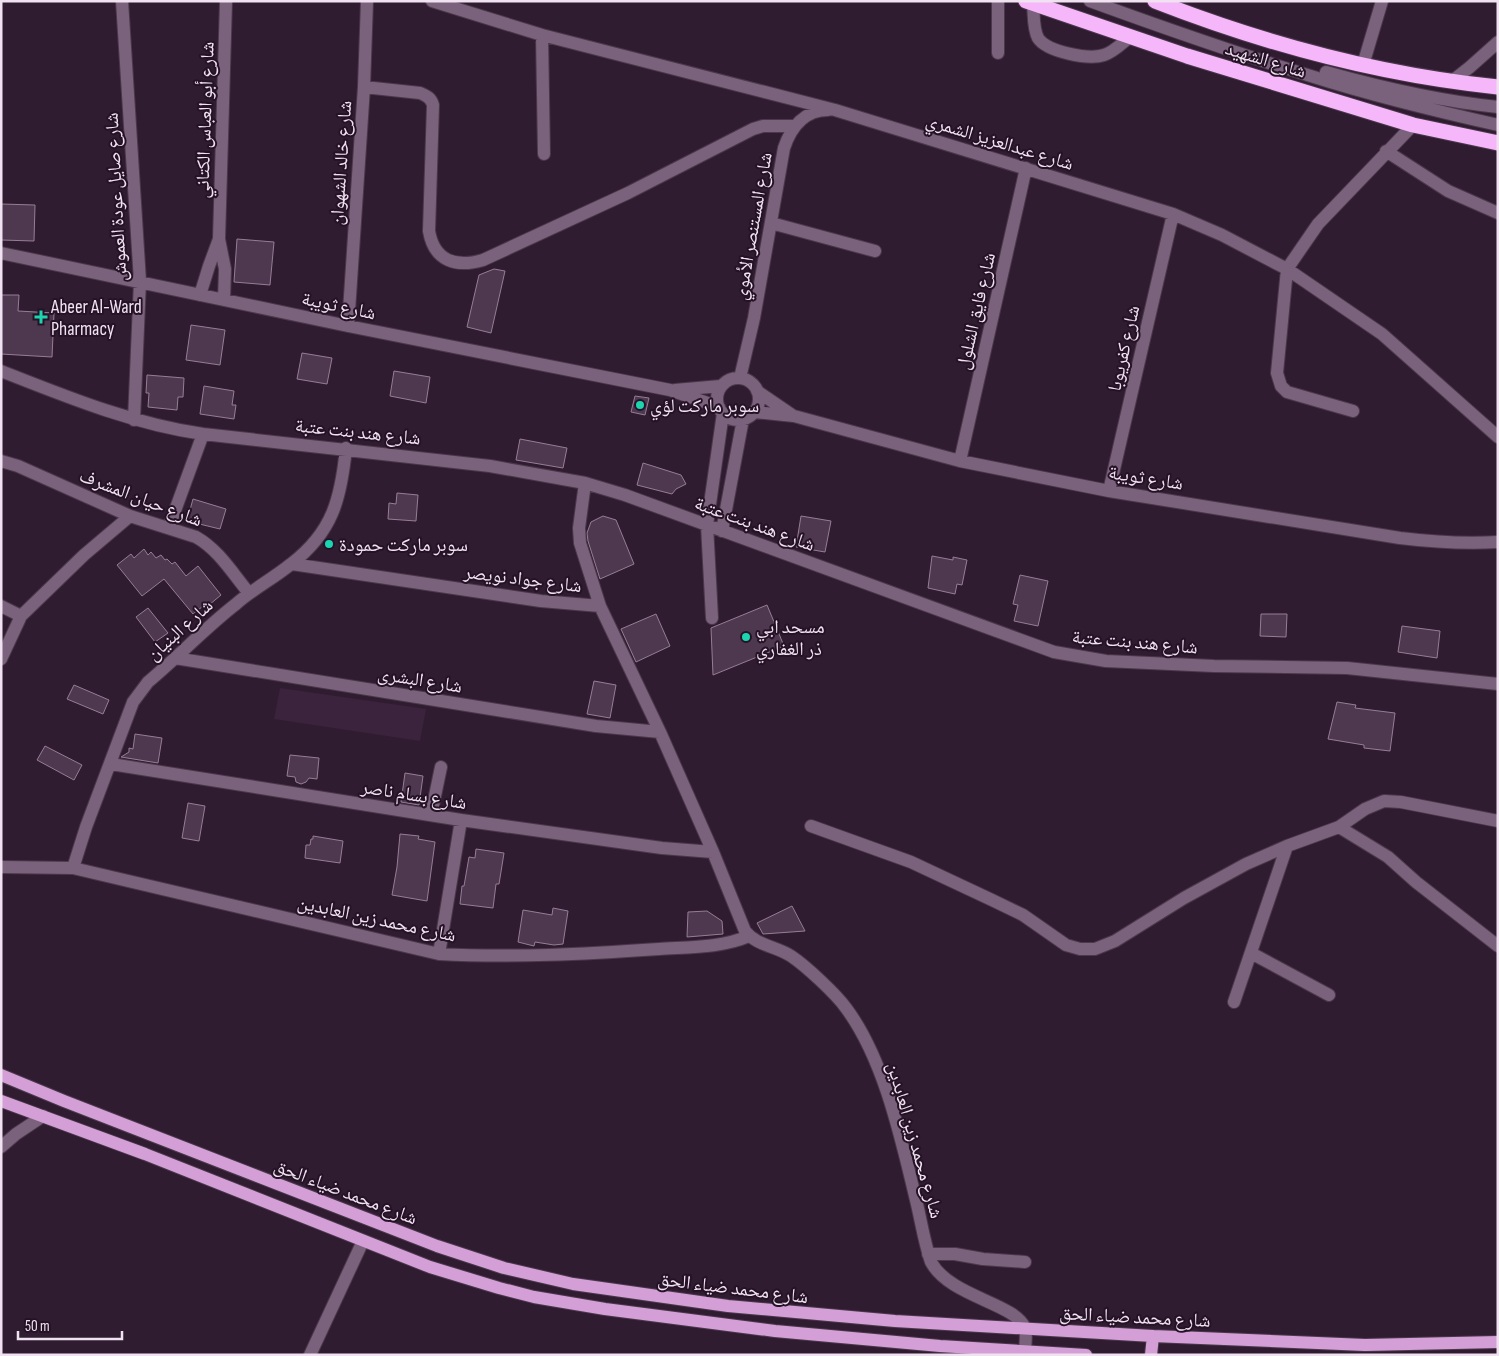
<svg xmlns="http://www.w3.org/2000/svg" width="1499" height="1356" font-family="'Sofia Sans Condensed','Noto Naskh Arabic',sans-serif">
  <rect width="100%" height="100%" fill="#301c31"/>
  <path fill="#3b223d" d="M280 688 426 709 420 741 274 719Z"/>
  <path fill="#4e3850" stroke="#967d97" d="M1 204 35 205 34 241 1 240Z
    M237 239 274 242 270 285 234 282Z
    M494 269 505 271 491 333 467 327 479 275Z
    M1 295H19L18 311 54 313 52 357 1 354Z
    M191 325 225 330 220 365 186 360Z
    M302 353 332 358 327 384 297 379Z
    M394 371 430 377 426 403 390 396Z
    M147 375 184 378 183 397H178L177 410 148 407 149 393H146Z
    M204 386 234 391 232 405H236L234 419 200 414Z
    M635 396 649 398 645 415 631 412Z
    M520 439 567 448 563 468 516 460Z
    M643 463 681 475 686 484 676 489 672 494 637 485Z
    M397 493 418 495 416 521 388 519 389 503 396 504Z
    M193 499 226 509 220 529 187 521Z
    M603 516 616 520 634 564 600 579 588 541 587 533 591 522Z
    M801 516 831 521 825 552 796 547Z
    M144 549 148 555 151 552 156 558 161 555 165 560 167 559 172 564 175 562 186 576 198 566 221 595 209 605 207 603 193 614 164 579 142 596 117 565 131 554 134 558Z
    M932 556 953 560V557L967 560 962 585 957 584 955 594 928 588Z
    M1020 575 1048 581 1038 626 1014 621 1018 605 1013 604Z
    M767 605 784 646 713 675 711 628Z
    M148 608 168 633 155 642 136 617Z
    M656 614 670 646 636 662 621 629Z
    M1261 614H1287L1286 637 1260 636Z
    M1402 626 1440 631 1437 658 1398 652Z
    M594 681 616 685 610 718 587 714Z
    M74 685 109 700 103 714 67 699Z
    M1337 702 1356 705 1355 708 1395 713 1390 751 1364 748V745L1328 739Z
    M135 734 162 738 158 763 121 757 129 752V748L133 749Z
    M45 746 82 765 74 780 37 760Z
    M290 755 319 758 317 779 309 778 306 782 301 784 296 782 295 777 287 776Z
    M405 773 423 776 419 805 401 802Z
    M188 803 205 806 199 841 182 838Z
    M400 834 419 836 418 839 435 842 427 901 392 895 397 867Z
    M313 836 343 841 340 863 305 858 306 845H310L311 839H313Z
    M476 849 504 853 499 884H496L493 908 460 904 462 886H464L469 857 475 858Z
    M792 906 805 931 763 934 757 923Z
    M553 908 568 911 563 944 554 945 535 942 534 946 518 942 523 910 552 915Z
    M707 911 722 921 723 934 687 937 688 912Z"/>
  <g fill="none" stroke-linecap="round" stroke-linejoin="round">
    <g stroke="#4b384c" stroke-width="14">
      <path id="minor" d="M122 1 140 281 134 420
        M432 1 542 35 835 110 1173 214 1222 235 1287 269 1382 334 1498 437
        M998 1V53
        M1090 1C1164 28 1238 54 1314 77 1374 96 1436 111 1498 125
        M1033 4C1034 15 1033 29 1038 38 1047 52 1089 60 1104 55 1114 52 1122 43 1130 37
        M542 35 544 154
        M1363 65 1382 1
        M1326 72C1383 88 1439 101 1498 107
        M1451 82 1470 67 1498 42
        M364 87 420 93C427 96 431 98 433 105L429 231C434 261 456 268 483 260L628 193 753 129 763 126H795
        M1386 151 1448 191 1498 213
        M771 223 875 251
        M1 253 348 326 670 390 719 407
        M200 295 209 266 219 239
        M224 300 225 269 219 239 226 1
        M348 326 364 87 367 1
        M1 371C67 397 133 424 203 434L490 466 585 483 625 495 1054 652 1106 661 1214 666 1347 668 1498 684
        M740 378 754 318 784 148C791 127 805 110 828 110
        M717 399a21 21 0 1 1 42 0a21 21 0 1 1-42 0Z
        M675 390 721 386
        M757 391 792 415
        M1353 411 1287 392 1281 386 1277 373 1287 269 1318 224 1413 125
        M755 412 794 416 960 461 1109 491 1400 538C1433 542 1465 544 1498 542
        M1 461 18 466 130 516 196 537C219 550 233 574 249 593
        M960 461 1026 168
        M585 483 579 528 580 543 600 606 660 732 713 852 745 931C757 946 776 946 791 956 806 966 836 994 846 1008 884 1059 901 1138 916 1200 921 1220 924 1242 931 1262 950 1297 1015 1303 1025 1328 1027 1335 1025 1345 1025 1352
        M1109 491 1173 214
        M169 527 203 434
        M722 531 743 419
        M292 564 541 601 600 606
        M1 606 21 616
        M712 618 707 525 723 413
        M175 658 596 726 660 732
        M1 659 21 616 84 555 130 516
        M111 764 461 820 662 848 713 852
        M431 815 441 767
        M811 826 911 862 992 900 1023 915 1066 945 1080 949H1095L1115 941 1184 898 1246 864 1287 846 1339 827 1365 809 1384 801 1401 802 1498 821
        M1339 827 1388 857 1416 882 1498 946
        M1 867 73 868 439 954C512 958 586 954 659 949 689 947 721 948 749 936
        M73 868 86 827 133 702 148 682C178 657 205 628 236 604 253 589 274 578 291 564 333 532 341 498 346 448
        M1251 953 1329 995
        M439 954 461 820
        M1234 1002 1287 846
        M1 1147 16 1134 43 1116
        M928 1254H955L983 1259 1025 1262
        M310 1355 363 1241"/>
    </g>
    <g stroke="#4b384c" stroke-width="14">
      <path id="major" d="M1 1075 64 1101 437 1246 504 1268 573 1284 728 1306 895 1321 1153 1336 1365 1345 1498 1342
        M1 1101 145 1154 430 1267 499 1288 534 1297 605 1309 775 1331 940 1346 1086 1355
        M1151 1355 1153 1336"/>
    </g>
    <g stroke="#4b384c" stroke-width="17">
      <path id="highway" d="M1026 1 1187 56 1413 125 1498 143
        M1155 1C1265 44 1381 75 1498 87"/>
    </g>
    <use href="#minor" stroke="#7b627c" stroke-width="12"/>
    <use href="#major" stroke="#d39fd6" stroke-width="12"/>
    <use href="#highway" stroke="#f6b7fa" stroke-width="15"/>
  </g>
  <g fill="#1bd5b1" stroke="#261227" stroke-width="2">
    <path d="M38.5 309.5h5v5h5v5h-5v5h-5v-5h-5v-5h5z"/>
    <circle cx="640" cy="405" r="5"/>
    <circle cx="329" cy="544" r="5"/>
    <circle cx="746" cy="637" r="5"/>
  </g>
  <g text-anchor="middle" stroke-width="4" stroke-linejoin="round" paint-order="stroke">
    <g font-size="19" fill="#f0e2f1" stroke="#261227">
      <text transform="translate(1266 59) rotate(17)" y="7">شارع الشهيد</text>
      <text transform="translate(204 120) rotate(-88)" y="7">شارع أبو العباس الكتاني</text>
      <text transform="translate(1000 141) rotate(17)" y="7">شارع عبدالعزيز الشمري</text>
      <text transform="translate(340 163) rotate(-86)" y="7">شارع خالد الشهوان</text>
      <text transform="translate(115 197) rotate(-93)" y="7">شارع صايل عودة العموش</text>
      <text transform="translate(752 226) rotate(-80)" y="7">شارع المستنصر الأموي</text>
      <text transform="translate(339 305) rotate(12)" y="7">شارع ثويبة</text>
      <text transform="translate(975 311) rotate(-77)" y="7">شارع فايق الشلول</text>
      <text transform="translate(1123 348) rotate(-77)" y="7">شارع كفريوبا</text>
      <text transform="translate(358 431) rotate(6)" y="7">شارع هند بنت عتبة</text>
      <text transform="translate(1146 477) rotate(9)" y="7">شارع ثويبة</text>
      <text transform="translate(141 497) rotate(21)" y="7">شارع حيان المشرف</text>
      <text transform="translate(755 523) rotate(20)" y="7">شارع هند بنت عتبة</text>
      <text transform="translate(523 578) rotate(7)" y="7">شارع جواد نويصر</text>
      <text transform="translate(179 629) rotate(-42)" y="7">شارع البنيان</text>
      <text transform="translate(1135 641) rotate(5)" y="7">شارع هند بنت عتبة</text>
      <text transform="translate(420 679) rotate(9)" y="7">شارع البشرى</text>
      <text transform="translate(414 794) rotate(9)" y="7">شارع بسام ناصر</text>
      <text transform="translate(377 918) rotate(12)" y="7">شارع محمد زين العابدين</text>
      <text transform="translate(916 1140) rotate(74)" y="7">شارع محمد زين العابدين</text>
      <text transform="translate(346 1191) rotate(21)" y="7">شارع محمد ضياء الحق</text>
      <text transform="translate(733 1287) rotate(7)" y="7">شارع محمد ضياء الحق</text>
      <text transform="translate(1135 1316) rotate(3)" y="7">شارع محمد ضياء الحق</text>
    </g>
    <g font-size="19" fill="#f0e2f1" stroke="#261227" text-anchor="start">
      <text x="51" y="313">Abeer Al-Ward<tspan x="51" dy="22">Pharmacy</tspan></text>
      <text x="650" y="412">سوبر ماركت لؤي</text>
      <text x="339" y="551">سوبر ماركت حمودة</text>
      <text x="756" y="633">مسحد ابي<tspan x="756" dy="22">ذر الغفاري</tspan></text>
    </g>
  </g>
  <rect width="1499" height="1356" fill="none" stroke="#f0e2f1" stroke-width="5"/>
  <path d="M18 1331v8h104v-8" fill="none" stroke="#f0e2f1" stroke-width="2.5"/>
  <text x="25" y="1331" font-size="15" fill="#f0e2f1" stroke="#261227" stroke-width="4" paint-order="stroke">50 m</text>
</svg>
